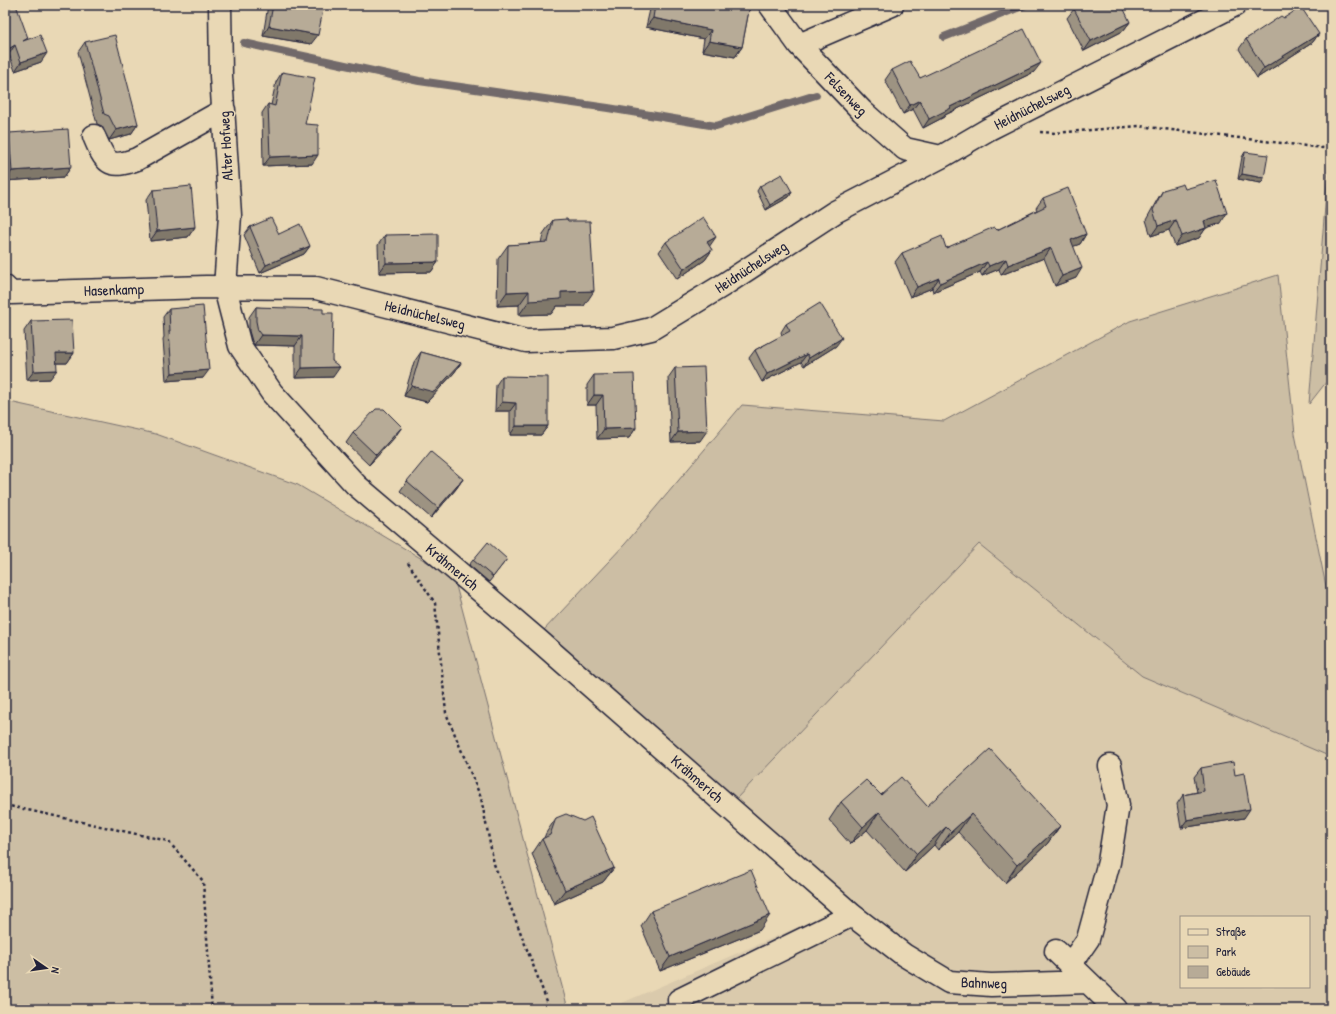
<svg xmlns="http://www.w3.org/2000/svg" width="1336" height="1014" font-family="'Patrick Hand',sans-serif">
  <rect width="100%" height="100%" fill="#e9d8b5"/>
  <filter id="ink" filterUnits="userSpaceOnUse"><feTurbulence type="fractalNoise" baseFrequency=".025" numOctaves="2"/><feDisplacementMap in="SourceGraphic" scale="8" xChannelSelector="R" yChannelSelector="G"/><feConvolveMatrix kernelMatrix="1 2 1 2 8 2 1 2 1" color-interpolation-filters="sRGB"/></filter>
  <g filter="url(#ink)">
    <path fill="#dacaac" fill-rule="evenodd" d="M979 544 1142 676 1331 757V1009H608L849 905 734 801ZM1181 917H1309V987H1181Z"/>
    <path fill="#ccbea4" stroke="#777070" d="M1331 155V376L1309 404 1329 157Z
      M1278 275 1295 434 1331 611V757L1142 676 979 544 734 801 543 631 625 544 742 405 944 421 1130 321Z
      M5 401 156 434 298 485 454 578 568 1009H5Z"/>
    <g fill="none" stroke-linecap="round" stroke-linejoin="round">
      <path stroke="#71696b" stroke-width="8" d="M944 37 1025 5
        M244 43 419 81 608 108 716 126 816 95"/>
      <g stroke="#22223b" stroke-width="25">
        <path id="minor" d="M220 5 221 76 230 215 225 288 240 346 272 393 356 485 538 640 852 915 904 955 949 982 991 985 1088 982
          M770 5 799 45 862 111 905 149 941 157
          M799 45 892 5
          M94 136C105 162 108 170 137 159L224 110
          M5 287 11 293 206 287 316 288 526 341 613 338 651 329 725 284 835 212 941 157 989 129 1235 5
          M1056 951 1116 1009
          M1070 965 1088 939 1109 862 1118 805 1110 766
          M680 1009 679 1000 852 915"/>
      </g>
      <path stroke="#22223b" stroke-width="2.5" stroke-dasharray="3 3" stroke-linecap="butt" d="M1040 132 1056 133 1139 126 1331 149
        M408 563 435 603 446 713 481 798 494 864 550 1009
        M5 805 168 841 203 881 212 1009
        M642 1009 655 1006"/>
      <use href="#minor" stroke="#e9d8b5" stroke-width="22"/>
    </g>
    <path fill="#9d9382" stroke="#22223b" d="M268 5H324L311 44 263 36Z
      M651 5H750L742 47 735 57 702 51 704 39 646 27Z
      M5 9 27 39 41 62 15 71 9 54 5 57Z
      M1074 9 1130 22 1123 31 1084 51 1067 18Z
      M1284 18 1319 34 1312 43 1257 78 1239 49 1246 39Z
      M85 42 138 124 131 134 109 140 102 126 97 124 78 52Z
      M892 70 920 78 1034 72 945 115 944 117 923 128 913 109 903 114 885 80Z
      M282 72 305 124 312 164 263 166 262 113 268 104 271 105 276 82Z
      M9 133 71 167 64 177 5 181V139Z
      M1245 152 1264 178 1261 183 1238 179 1242 157Z
      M760 186 792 192 789 197 766 210 757 191Z
      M1185 189 1221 223 1206 228 1199 238 1175 246 1169 230 1151 236 1146 220 1157 200 1163 190Z
      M153 190 195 227 188 237 150 241 146 200Z
      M1043 198 1086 234 1080 244 1073 246 1076 278 1055 286 1044 258 1001 275 999 269 982 276 980 272 933 292 932 288 910 297 895 262 902 253 946 248 997 230 1037 210 1036 208Z
      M553 220 584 306H557L551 314 519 315V305L497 306 498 259 508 245 541 243 543 234Z
      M250 227 310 246 304 254 260 273 244 235Z
      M385 235 438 262 431 272 379 273 378 245Z
      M666 242 709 246 712 250 705 260 677 279 659 252Z
      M256 307 323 313 332 361 333 377 295 378V346L254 345 252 341 249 331V317Z
      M169 309 203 378 166 381 163 339 164 337 163 317Z
      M31 321 74 353 67 363H56L50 379 27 380 24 331Z
      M786 324 836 346 804 366 801 362 762 382 749 358 755 350 782 336 781 332Z
      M421 352 461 363 454 373 427 402 404 396 414 362Z
      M675 368 700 441 671 442 668 378Z
      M594 375 636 428 629 438 597 439 596 405H587V385Z
      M502 376 548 426 541 435H510V411H495L496 385Z
      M353 433 395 437 369 465 346 443Z
      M463 479 456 489 431 518 400 491 407 481Z
      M507 559 489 582 469 565 473 560Z
      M1201 768 1235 775 1244 818 1181 828 1177 804 1183 795 1197 792 1194 777Z
      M881 795 927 806 1060 826 1047 844 1005 883 958 832 938 850 934 845 905 872 867 830 850 844 829 820 841 802Z
      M556 818 614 868 603 882 554 904 532 854 542 839 544 838 546 833Z
      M651 911 760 930 660 971 641 926Z"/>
    <path fill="#80786a" stroke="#22223b" d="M568 5H586L584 8Z
      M653 18 711 30 704 39 646 27Z
      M1130 22 1123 31 1084 51 1091 41Z
      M269 26 318 35 311 44 263 36Z
      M1319 34 1312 43 1257 78 1264 68Z
      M709 41 742 47 735 57 702 51Z
      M15 45 9 54 5 57V51Z
      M47 53 41 62 15 71 21 62Z
      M1041 63 1034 72 945 115 944 117 923 128 929 119 950 107Z
      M920 100 913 109 903 114 910 105Z
      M138 124 131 134 109 140 116 130Z
      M318 155 312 164 263 166 270 157Z
      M71 167 64 177 5 181 12 171Z
      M1242 174 1264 178 1261 183 1238 179Z
      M792 192 789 197 766 210 770 205Z
      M1227 213 1221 223 1198 231 1206 228 1199 238 1175 246 1182 236 1204 221Z
      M1176 220 1169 230 1151 236 1158 226Z
      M195 227 188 237 150 241 157 231Z
      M1086 234 1080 244 1064 250 1071 240Z
      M716 237 709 247 707 242Z
      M310 246 304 254 260 273 266 265Z
      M1051 248 1044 258 1001 275 1008 265Z
      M712 250 705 260 677 279 684 269Z
      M1006 259 999 269 982 276 989 266Z
      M438 262 431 272 379 273 386 263Z
      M987 262 980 272 933 292 940 283Z
      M1082 268 1076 278 1055 286 1062 276Z
      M939 278 932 288 910 297 917 287Z
      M529 291 519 305 497 306 507 292Z
      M594 291 584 306H557L551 314 519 315 529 301 561 292Z
      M261 335 302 336 295 346 254 345Z
      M842 338 836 346 804 366 809 358Z
      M56 353H74L67 363H49Z
      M807 354 801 362 762 382 767 374Z
      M461 363 454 373 427 402 404 396 411 386Z
      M340 367 333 377 295 378 302 368Z
      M57 370 50 379 27 380 34 371Z
      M209 370 203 378 166 381 172 373Z
      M594 395H603L596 405H587Z
      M502 402 516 403 510 411H495Z
      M516 426H548L541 435H510Z
      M402 427 395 437 369 465 376 455Z
      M636 428 629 438 597 439 604 429Z
      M707 431 700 441 671 442 678 432Z
      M463 479 456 489 431 518 438 508Z
      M1250 809 1244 818 1181 828 1187 820Z
      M879 812 867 830 850 844 863 827Z
      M971 814 958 832 938 850 951 832Z
      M1060 826 1047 844 1005 883 1017 865Z
      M946 827 934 845 905 872 917 854Z
      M614 868 603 882 554 904 565 890Z
      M770 915 760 930 660 971 670 957Z"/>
    <path fill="#b7ab97" stroke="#22223b" d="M15 5H16L28 38 23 41 40 35 47 53 21 62 15 45 5 51V9Z
      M273 5H324L318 35 269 26Z
      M655 5H750L742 47 709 41 711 30 653 18Z
      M1081 5H1122L1130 22 1091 41 1074 9Z
      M1301 7 1319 34 1264 68 1246 39 1281 16 1284 18Z
      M1024 29 1041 63 950 107 951 108 929 119 920 100 910 105 892 70 910 61 920 78Z
      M115 35 138 124 116 130 109 116 104 114 85 42Z
      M282 72 315 78 305 124 318 125V155L270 157 268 104 275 106Z
      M68 129 71 167 12 171 9 133Z
      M1245 152 1268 155 1264 178 1242 174Z
      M782 174 792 192 770 205 760 186Z
      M1216 180 1227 213 1204 221 1206 228 1182 236 1176 220 1158 226 1153 210 1163 190 1183 184 1185 189Z
      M191 186 195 227 157 231 153 190Z
      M1068 188 1086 234 1071 240 1082 268 1062 276 1051 248 1008 265 1006 259 989 266 987 262 940 283 939 278 917 287 902 253 942 236 946 248 994 227 997 230 1046 206 1043 198Z
      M703 217 716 237 707 242 712 250 684 269 666 242Z
      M271 218 279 234 300 224 310 246 266 265 250 227Z
      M567 219 568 221H590L594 291 561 292V299L529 301V291L507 292 508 245 548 242 553 220Z
      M438 234V262L386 263 385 235Z
      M820 303 842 338 809 358 807 354 767 374 755 350 790 331 786 324Z
      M203 306 209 370 172 373 169 331H170L169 309Z
      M256 307 323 309V313H333L332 361 340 367 302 368V336L261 335 258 331 256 321Z
      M72 320 74 353H56L57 370 34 371 31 321Z
      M421 352 461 363 434 392 411 386Z
      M704 367 707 431 678 432 675 368Z
      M634 374 636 428 604 429 603 395H594V375Z
      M502 376 548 377V426H516V403L502 402Z
      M376 409H384L402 427 376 455 353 433Z
      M431 452 463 479 438 508 407 481Z
      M488 542 507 559 493 577 473 560Z
      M990 749 1060 826 1017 865 971 814 951 832 946 827 917 854 879 812 863 827 841 802 866 780 881 795 901 777 927 806Z
      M1233 762 1235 775 1244 773 1250 809 1187 820 1183 795 1204 791 1201 768Z
      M566 814 583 821 591 817 614 868 565 890 542 839 550 835 556 818Z
      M751 870 770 915 670 957 651 911Z
      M877 1005 898 1009H872Z"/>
  </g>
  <g text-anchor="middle" stroke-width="3" stroke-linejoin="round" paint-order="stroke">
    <g font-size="15" fill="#22223b" stroke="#e9d8b5">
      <text transform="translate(846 94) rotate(46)" y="5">Felsenweg</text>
      <text transform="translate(1032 107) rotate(-27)" y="5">Heidnüchelsweg</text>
      <text transform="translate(226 146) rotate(-93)" y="5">Alter Hofweg</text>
      <text transform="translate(751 267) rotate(-33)" y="5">Heidnüchelsweg</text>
      <text transform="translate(114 290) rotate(-2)" y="5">Hasenkamp</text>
      <text transform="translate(425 315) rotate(14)" y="5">Heidnüchelsweg</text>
      <text transform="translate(452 567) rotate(40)" y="5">Krähmerich</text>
      <text transform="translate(697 779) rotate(41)" y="5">Krähmerich</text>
      <text transform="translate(984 983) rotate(2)" y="5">Bahnweg</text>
    </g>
  </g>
  <rect width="1336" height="1014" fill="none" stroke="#e9d8b5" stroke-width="20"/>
  <rect x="10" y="10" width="1316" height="994" fill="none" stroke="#22223b" stroke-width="1.5" filter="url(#ink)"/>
  <rect x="1180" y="916" width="130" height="72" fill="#e9d8b5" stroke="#998f84"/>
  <rect x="1188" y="929" width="20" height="6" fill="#e9d8b5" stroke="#998f84"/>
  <text x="1216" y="936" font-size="12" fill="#22223b">Straße</text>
  <rect x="1188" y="946" width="20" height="12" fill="#ccbea4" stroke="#998f84"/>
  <text x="1216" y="956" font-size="12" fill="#22223b">Park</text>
  <rect x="1188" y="966" width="20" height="12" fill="#b7ab97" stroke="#998f84"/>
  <text x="1216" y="976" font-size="12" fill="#22223b">Gebäude</text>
  <g transform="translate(46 968) rotate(103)" stroke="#e9d8b5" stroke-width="3" paint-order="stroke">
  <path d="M0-3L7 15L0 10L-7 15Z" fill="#22223b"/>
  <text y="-6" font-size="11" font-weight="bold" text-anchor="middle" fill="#22223b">N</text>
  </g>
</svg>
